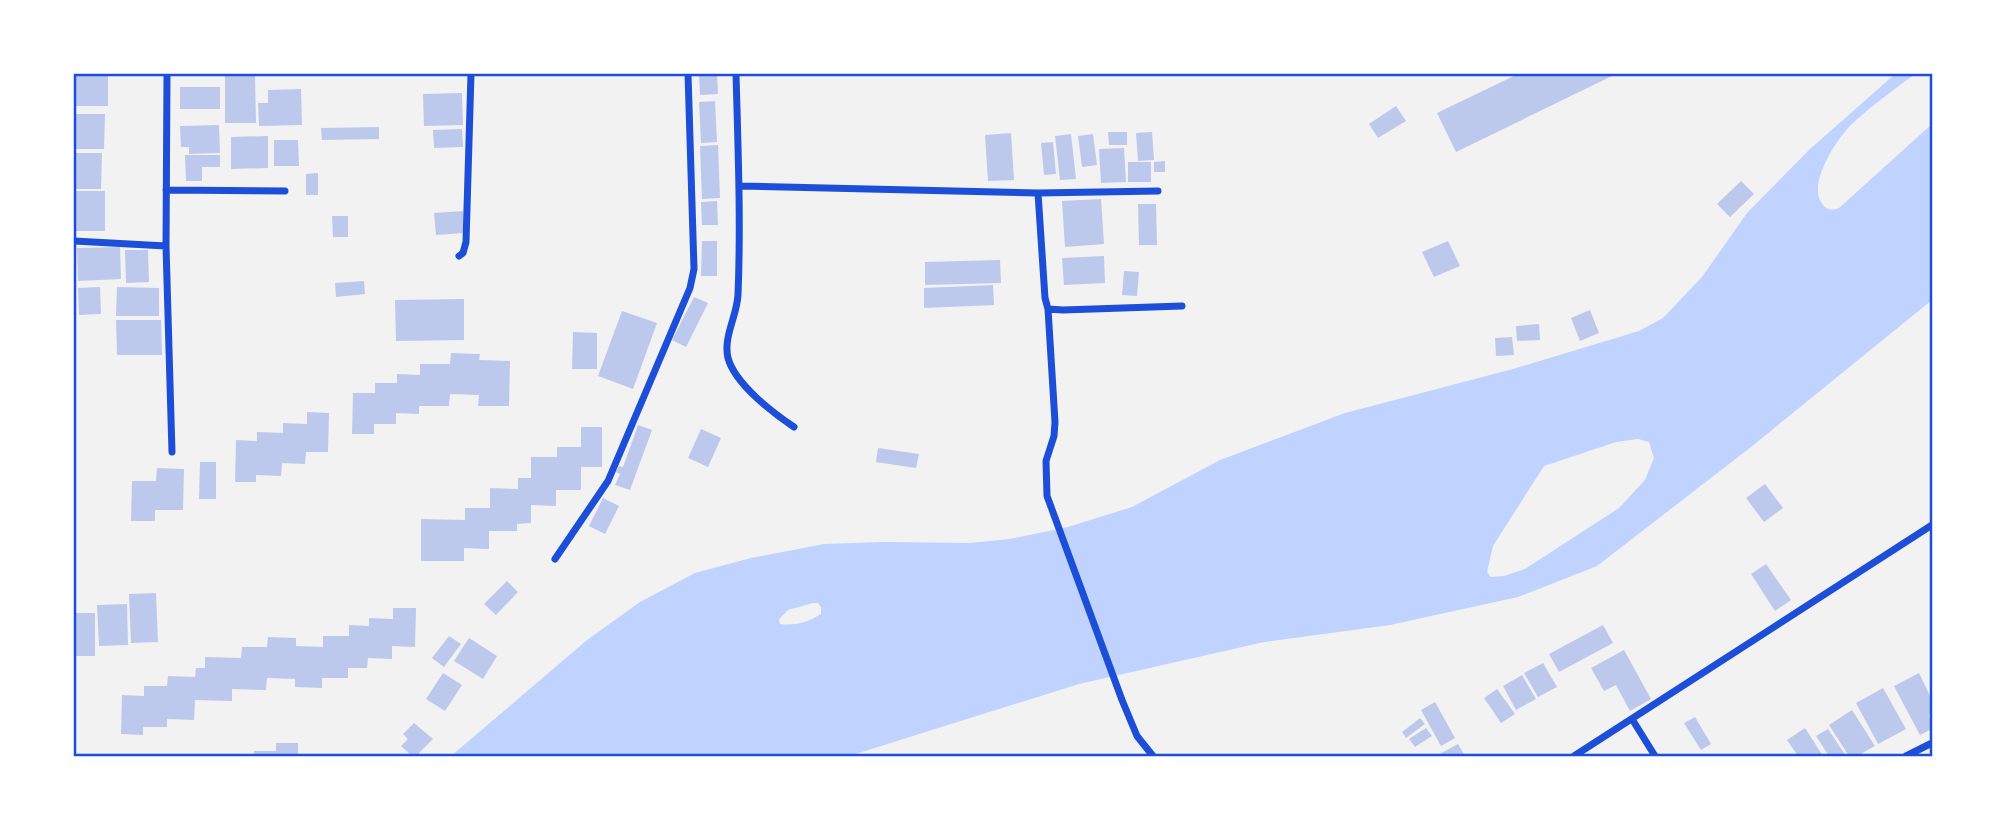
<svg xmlns="http://www.w3.org/2000/svg" width="2006" height="830" font-family="Rubik,sans-serif">
  <rect width="100%" height="100%" fill="#f2f2f2"/>
  <path fill="#bfd3fe" fill-rule="evenodd" d="M1895 74H1915C1895 89 1874 104 1855 121 1839 135 1808 181 1821 202 1826 210 1831 211 1839 208L1932 124V300L1751 447 1597 566 1518 597 1390 625 1264 642 1079 684 849 756H451L587 640 640 602 695 573 751 558 824 544 883 542 969 543 1010 539 1068 527 1132 507 1220 460 1345 413 1513 369 1639 331 1663 318 1702 277 1747 213 1809 150ZM1638 439 1649 442 1654 458 1645 480 1619 508 1525 569 1504 576 1491 577 1487 572 1493 546 1544 466 1616 442ZM813 603H818L821 607V614C808 622 796 626 780 624L779 619 788 610Z"/>
  <path fill="#bdc9ec" d="M74 74H108V106H74Z
    M699 74H717L718 94 700 95Z
    M1518 74H1611L1612 76 1456 152 1437 113Z
    M225 76H255L256 123H225Z
    M180 87H220V109H180Z
    M301 89 302 125 259 126 258 103H268V90Z
    M462 93 463 125 424 126 423 94Z
    M715 101 717 142 701 143 699 102Z
    M1396 106 1406 121 1378 138 1369 124Z
    M74 114H105L104 149H74Z
    M219 125 220 153 189 154V147H181L180 126Z
    M379 127V139L322 140 321 128Z
    M462 129 463 147 434 148 433 130Z
    M1108 132H1127V145H1109Z
    M1152 132 1154 160 1138 161 1136 133Z
    M1011 133 1014 180 988 181 985 135Z
    M1071 134 1076 179 1060 180 1055 136Z
    M1093 134 1097 165 1082 167 1078 136Z
    M268 136V168L231 169V137Z
    M274 140H298L299 166H274Z
    M1053 142 1056 174 1044 175 1041 143Z
    M718 145 720 198 702 199 700 146Z
    M1124 148 1126 182 1101 183 1099 149Z
    M74 153H102L101 189H74Z
    M185 155H220V167H202V181H186Z
    M1165 161V172H1154V162Z
    M1128 162H1151V182H1128Z
    M318 173V195H306V174Z
    M1741 181 1754 194 1730 217 1717 204Z
    M74 191H105V231H74Z
    M1101 199 1104 244 1065 247 1062 201Z
    M717 201 718 225H702L701 202Z
    M1138 204H1156L1157 245H1139Z
    M463 211 464 233 436 235 434 213Z
    M332 216H348V237H333Z
    M702 241H717V276H701Z
    M1448 241 1460 266 1434 277 1422 252Z
    M120 247 121 279 78 281 77 248Z
    M125 250H148L149 282 126 283Z
    M1104 256 1105 283 1064 285 1062 258Z
    M1000 260 1001 283 925 285V262Z
    M1124 271 1139 272 1137 296 1122 295Z
    M364 281 365 294 336 297 335 283Z
    M993 285 994 305 924 308V288Z
    M100 287 101 314 79 315 78 288Z
    M117 287 159 288V316H116Z
    M694 297 708 303 686 347 672 340Z
    M464 299V340L396 341 395 300Z
    M1590 310 1599 333 1580 341 1571 318Z
    M622 311 657 323 633 389 598 376Z
    M116 320H161L162 355H117Z
    M1539 324 1540 340 1517 341 1516 326Z
    M573 332 597 333V369H572Z
    M1512 337 1514 355 1496 356 1495 338Z
    M451 353 480 354 479 360 510 361 509 406H478L479 395 450 394 449 406H419V414L396 413V424H374V434H352L353 393H375V383H397V374L420 375V364H450Z
    M307 412 329 413 328 452H306L305 464 282 463 281 476 256 475V482H235L236 440 257 441V432L283 433V423L307 424Z
    M638 425 652 430 630 490 615 485 620 474 616 472 619 466 623 467Z
    M581 427H602V467H581V490H556V506L531 505V523L517 524V531H489V549L464 548V561H421V519L465 520V508H490V488L518 489V478H531V457H557V447H581Z
    M701 429 721 438 708 467 688 458Z
    M878 448 919 454 916 468 876 462Z
    M200 462H216V499H199Z
    M157 468 184 469 183 510H155V521H131L132 481H156Z
    M1765 484 1783 508 1764 522 1746 498Z
    M603 498 619 506 605 534 589 526Z
    M1766 564 1791 600 1775 611 1751 574Z
    M507 581 518 592 496 615 484 604Z
    M156 593 158 642 131 643 129 594Z
    M127 604 128 645 99 646 97 605Z
    M393 608H416L415 647 392 646V659L368 658 367 668H348V678H322V688L295 687V679L267 678 266 690 232 689V701L195 700 194 720 167 719V727H143V735L121 734 122 695 144 696V686H167L168 676 195 677 196 668H205V657L241 658 242 647H267L268 637 296 638V646L323 647V636H349V625L369 626V618L393 619Z
    M74 613H95V656H74Z
    M1603 625 1613 643 1559 672 1549 654Z
    M449 636 461 644 444 667 432 658Z
    M469 638 497 656 483 679 454 661Z
    M1624 650 1651 699 1630 711 1616 685 1604 691 1591 668Z
    M1543 663 1557 687 1538 697 1524 673Z
    M443 673 462 685 445 711 426 699Z
    M1919 673 1932 700V713L1929 715 1932 729 1920 735 1894 686Z
    M1522 675 1536 699 1516 710 1503 686Z
    M1883 688 1906 729 1878 744 1856 703Z
    M1497 689 1515 714 1501 723 1484 698Z
    M1435 702 1455 738 1441 746 1421 710Z
    M1852 710 1875 746 1857 756H1849L1829 725Z
    M1695 717 1711 744 1701 750 1684 723Z
    M1420 718 1425 724 1406 738 1402 732Z
    M414 723 433 739 416 756H412L401 746 408 739 403 734Z
    M1426 728 1432 736 1415 747 1409 739Z
    M1805 728 1823 756H1798L1787 740Z
    M1828 729 1846 756H1829L1816 736Z
    M276 743H298V756H254V751H276Z
    M1458 744 1465 756H1436Z"/>
  <g fill="none" stroke-linecap="round" stroke-linejoin="round">
    <path stroke="#1d4ed8" stroke-width="7" d="M167 74 166 246 172 452
      M736 74C738 147 741 221 738 295 737 316 723 337 728 358 735 384 773 413 794 427
      M739 186 1038 193 1158 191
      M166 190 285 191
      M1038 193 1045 298 1048 309 1063 310 1182 306
      M74 241 166 246
      M459 256 463 253 466 242 471 74
      M1048 309 1055 422 1054 436 1046 461 1047 496 1122 700 1137 736 1153 756
      M555 559 608 481 690 288 694 269 688 74
      M1632 719 1655 756
      M1574 756 1932 525
      M1906 756 1932 743"/>
  </g>
  <rect width="2006" height="830" fill="none" stroke="#ffffff" stroke-width="150"/>
  <rect x="75" y="75" width="1856" height="680" fill="none" stroke="#1d4ed8" stroke-width="2.5"/>
</svg>
